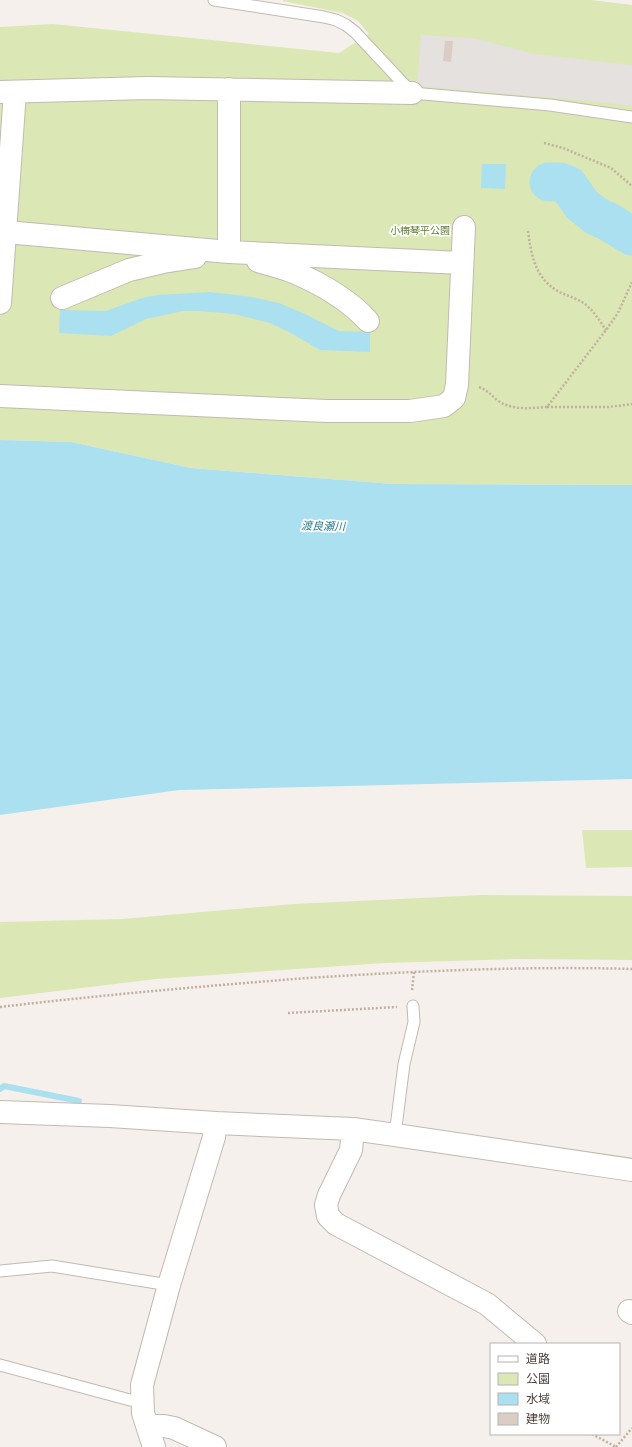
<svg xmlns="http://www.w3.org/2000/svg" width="632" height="1447" font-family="'Varela Round','Noto Sans JP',sans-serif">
  <rect width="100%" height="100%" fill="#f5f0eb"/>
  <path fill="#dbe8b5" d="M283 0H591L632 5V485L393 484 191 468 71 442 0 440V27L53 24 339 53 369 34 358 21 343 13 283 1Z
    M582 830H632V867L586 868Z
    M483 895 632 896V960L516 959 384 963 156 979 0 998V922L122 919 294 904Z"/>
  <path fill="#e4e1df" d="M421 35 473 38 535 54 632 65V106L589 101 417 86Z"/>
  <path fill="#aae0f0" d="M482 164H506L505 189 481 188Z
    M210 292 252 297 279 303 305 314 339 331 370 332V352L320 350 289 332 270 323 234 314 199 311H183L146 319 111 336 59 333 60 310 106 311 142 298 158 295Z
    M0 440 71 442 191 468 393 484 632 485V779L179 790 0 815Z"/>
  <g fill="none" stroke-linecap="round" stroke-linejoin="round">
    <path stroke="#aae0f0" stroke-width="6" d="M0 1089 4 1086 79 1101"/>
    <path stroke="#aae0f0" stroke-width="39" d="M549 182H560L568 185 582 205 596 216 609 222 632 236"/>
  </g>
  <path fill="#dacdc4" d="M445 41H453L451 62 443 61Z"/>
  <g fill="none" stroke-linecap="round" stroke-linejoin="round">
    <g stroke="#c4b9b1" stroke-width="13">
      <path id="lane" d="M214 0 324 17 336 20 346 25 355 32 412 93 550 105 632 117
        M395 1135 404 1064 414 1022 413 1006
        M0 1271 52 1266 169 1285
        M0 1365 130 1400 142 1399"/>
    </g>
    <g stroke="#c4b9b1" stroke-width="24">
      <path id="street" d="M0 92 148 88 412 93
        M6 232 229 252 462 263
        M229 252V89
        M258 261C271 265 284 268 296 273 321 284 350 301 368 321
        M62 298 129 270 163 262 195 257
        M0 303 15 92
        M0 396 327 411H410L444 406 454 398 457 385 464 227
        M0 1112 110 1116 216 1123 353 1129 395 1135 632 1170
        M353 1129 351 1150 329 1195 326 1205 328 1216 336 1224 487 1304 535 1344
        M629 1311 632 1313
        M148 1426H164L174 1428 215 1447
        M154 1447 143 1413 142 1385 169 1285 214 1137 216 1123"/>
    </g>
    <path stroke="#c3af9f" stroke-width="2.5" stroke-dasharray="2 2" stroke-linecap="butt" d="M544 143 563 148 611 168 632 186
      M528 231C531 254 535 277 556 290 564 295 574 297 582 302 592 308 599 320 606 330
      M479 387C487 390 491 395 497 400 512 411 529 408 547 407L606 330 618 313 632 282
      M547 407H608L632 404
      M412 990 414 972
      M0 1007C102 995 205 986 307 978 416 971 524 966 632 969
      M288 1013 397 1007
      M592 1434 616 1447
      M616 1447 632 1428"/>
    <use href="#lane" stroke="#fff" stroke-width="11"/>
    <use href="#street" stroke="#fff" stroke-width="22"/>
  </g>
  <g text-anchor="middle" stroke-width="3.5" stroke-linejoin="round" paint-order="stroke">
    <g font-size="10" fill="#597c2c" stroke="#fff">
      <text x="420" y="234">小梅琴平公園</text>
    </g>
    <g font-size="11" font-style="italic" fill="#2b7c94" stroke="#fff">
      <text transform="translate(323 526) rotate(1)" y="4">渡良瀬川</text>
    </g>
  </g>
  <rect x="490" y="1343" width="130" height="92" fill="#ffffff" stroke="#b7b3b0"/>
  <rect x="498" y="1356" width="20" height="6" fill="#ffffff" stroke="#b7b3b0"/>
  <text x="526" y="1363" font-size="12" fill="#4a4039">道路</text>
  <rect x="498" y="1373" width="20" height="12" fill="#dbe8b5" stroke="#b7b3b0"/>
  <text x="526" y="1383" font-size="12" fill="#4a4039">公園</text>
  <rect x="498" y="1393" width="20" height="12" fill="#aae0f0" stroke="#b7b3b0"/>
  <text x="526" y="1403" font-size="12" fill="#4a4039">水域</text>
  <rect x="498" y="1413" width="20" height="12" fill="#dacdc4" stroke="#b7b3b0"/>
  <text x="526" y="1423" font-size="12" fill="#4a4039">建物</text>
</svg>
